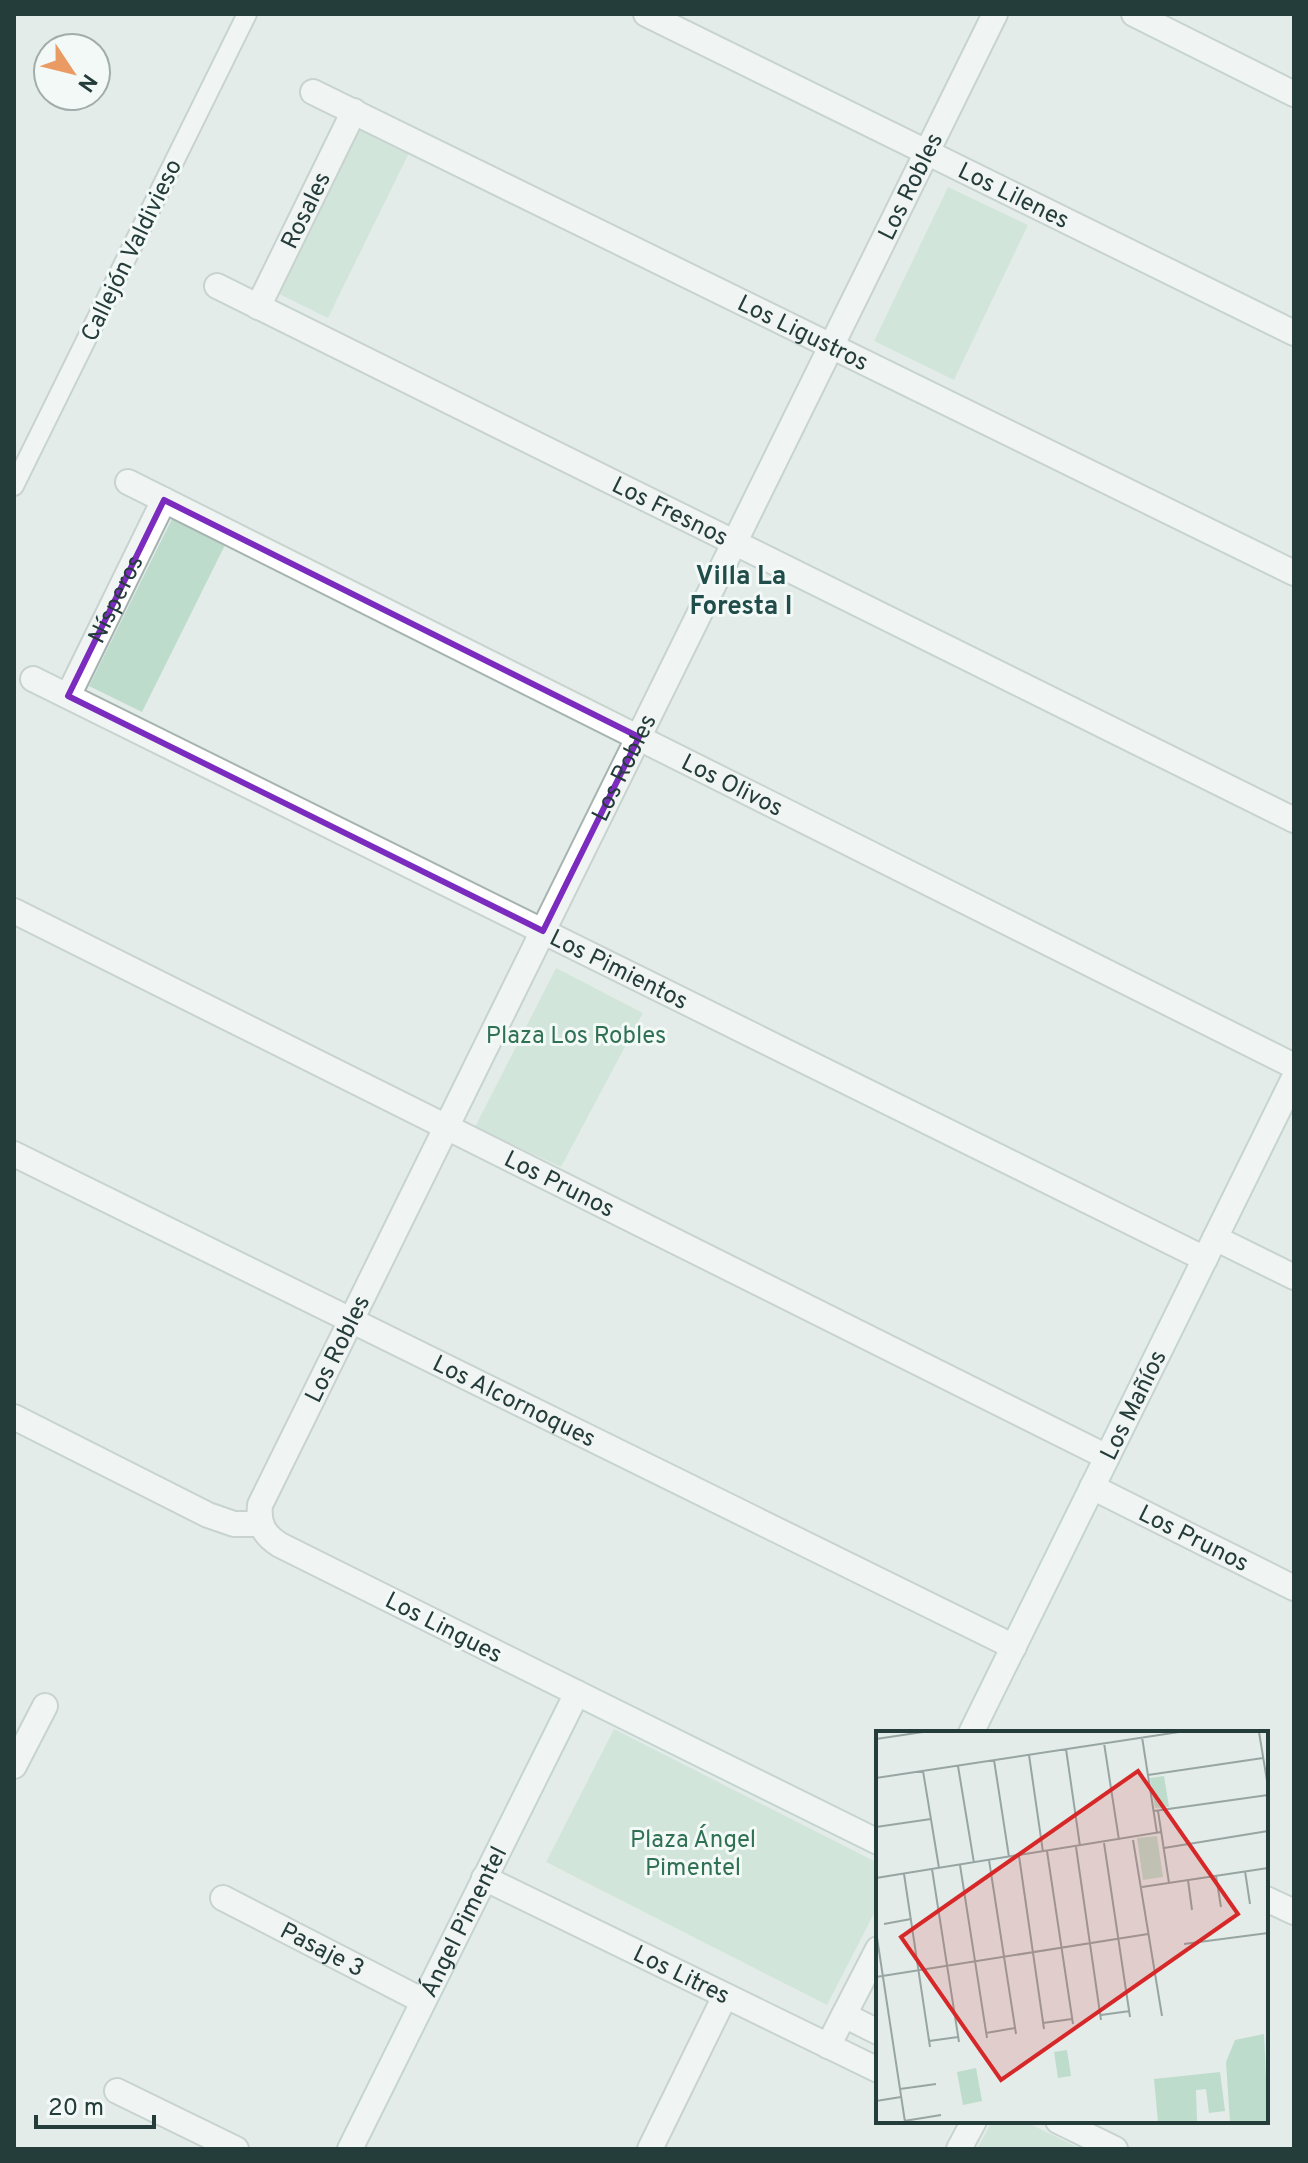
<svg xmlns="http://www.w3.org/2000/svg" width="1308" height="2163" font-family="Overpass,sans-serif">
  <rect width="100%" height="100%" fill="#e3ece9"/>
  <path fill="#bddccb" d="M357 125 410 151 328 318 275 292Z
    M948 187 1028 225 954 380 874 341Z
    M172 519 225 545 142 712 89 686Z
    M556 968 643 1013 561 1167 475 1127Z
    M614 1729 878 1863V1906L827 2005 546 1862Z
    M992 2121H1024L1081 2149H977Z"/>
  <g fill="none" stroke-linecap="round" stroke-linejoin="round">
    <g stroke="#a6b4b1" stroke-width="22">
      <path id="lane" d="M14 486 247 14"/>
    </g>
    <g stroke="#a6b4b1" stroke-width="28">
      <g id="street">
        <path id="s1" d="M646 14 1294 333"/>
        <path d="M1134 14 1294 94"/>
        <path id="s2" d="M313 92 1294 573"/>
        <path id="s3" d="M217 286 1294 820"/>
        <path id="s4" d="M258 307 354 111"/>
        <path id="s5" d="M128 482 1294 1066"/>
        <path id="s6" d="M33 679 1205 1259"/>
        <path id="s7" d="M68 696 164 500"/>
        <path id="s8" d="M14 911 1107 1457"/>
        <path id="s9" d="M14 1154 1014 1647"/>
        <path d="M1215 1238 1294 1277"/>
        <path d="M14 1417 208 1515 234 1524H261"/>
        <path id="s10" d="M1092 1487 1294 1588"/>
        <path id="s11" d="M577 1693 280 1545C264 1535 258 1524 260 1505L995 14"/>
        <path d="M14 1766 45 1706"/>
        <path id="s12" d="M484 1878 878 2070"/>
        <path id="s13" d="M223 1898 423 2001"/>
        <path d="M1266 1899 1294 1912"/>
        <path d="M844 2015 878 2032"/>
        <path d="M828 2046 878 1949"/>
        <path d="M117 2091 236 2149"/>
        <path d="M1058 2121 1115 2149"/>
        <path d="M650 2149 725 1996"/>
        <path d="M959 2149 974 2121"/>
      </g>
    </g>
    <g stroke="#a2b7b3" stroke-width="28">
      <g id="secondary">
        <path id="s14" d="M971 1733 1294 1078"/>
        <path id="s15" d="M350 2149 577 1693 878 1842"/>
      </g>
    </g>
    <use href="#lane" stroke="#fff" stroke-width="18"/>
    <use href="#street" stroke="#fff" stroke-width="24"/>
    <use href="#secondary" stroke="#fff" stroke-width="24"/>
  </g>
  <path d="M0 0H1308V2163H0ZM164 500 639 737 543 931 68 696Z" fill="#e3ece9" fill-opacity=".55" fill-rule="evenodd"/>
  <path fill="none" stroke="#7b2cbf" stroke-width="6" stroke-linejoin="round" d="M164 500 639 737 543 931 68 696Z"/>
  <g text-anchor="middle" stroke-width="6" stroke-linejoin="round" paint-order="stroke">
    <g font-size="24" fill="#243c3a" stroke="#f3f9f7">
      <text dy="8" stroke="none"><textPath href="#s11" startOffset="1850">Los Robles</textPath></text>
      <text dy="8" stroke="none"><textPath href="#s1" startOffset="410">Los Lilenes</textPath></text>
      <text dy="8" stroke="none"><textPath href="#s4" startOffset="108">Rosales</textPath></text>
      <text transform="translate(131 250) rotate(-64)" y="8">Callejón Valdivieso</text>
      <text dy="8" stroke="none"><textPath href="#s2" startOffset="546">Los Ligustros</textPath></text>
      <text dy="8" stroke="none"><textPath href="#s3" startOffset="506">Los Fresnos</textPath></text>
      <text dy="8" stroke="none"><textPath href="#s7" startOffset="108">Nísperos</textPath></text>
      <text dy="8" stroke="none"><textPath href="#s11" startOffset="1202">Los Robles</textPath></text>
      <text dy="8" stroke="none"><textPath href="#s5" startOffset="676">Los Olivos</textPath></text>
      <text dy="8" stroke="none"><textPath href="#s6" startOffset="654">Los Pimientos</textPath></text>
      <text dy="8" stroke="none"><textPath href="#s8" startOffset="610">Los Prunos</textPath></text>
      <text dy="8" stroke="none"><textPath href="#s11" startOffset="554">Los Robles</textPath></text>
      <text dy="8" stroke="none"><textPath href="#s9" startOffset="558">Los Alcornoques</textPath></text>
      <text dy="8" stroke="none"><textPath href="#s14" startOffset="366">Los Mañíos</textPath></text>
      <text dy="8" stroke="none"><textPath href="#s10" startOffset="114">Los Prunos</textPath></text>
      <text transform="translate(444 1627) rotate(27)" y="8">Los Lingues</text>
      <text dy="8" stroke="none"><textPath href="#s15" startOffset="254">Ángel Pimentel</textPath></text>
      <text dy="8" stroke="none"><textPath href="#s13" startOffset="112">Pasaje 3</textPath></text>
      <text dy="8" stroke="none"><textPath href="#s12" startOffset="220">Los Litres</textPath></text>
    </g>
    <g font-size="24" fill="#307154" stroke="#f3f9f7">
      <text x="576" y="1043">Plaza Los Robles</text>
      <text x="693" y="1847">Plaza Ángel<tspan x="693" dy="28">Pimentel</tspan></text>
    </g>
    <g font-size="26" font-weight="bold" fill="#204d4a" stroke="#f3f9f7">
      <text x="741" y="584">Villa La<tspan x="741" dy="30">Foresta I</tspan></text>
    </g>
  </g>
  <g transform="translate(876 1731)">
    <rect width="392" height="392" fill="#e3ece9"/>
    <path d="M288 45 293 76 279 77 274 47ZM281 105 287 146 267 149 261 107ZM388 303 392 391H354L350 331 359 309ZM191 319 195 345 182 347 178 321ZM100 337 106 370 87 374 81 341ZM344 341 349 380 333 382 330 358 320 359 321 391H282L278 348Z" fill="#bddccb"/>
    <path fill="none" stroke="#97a6a3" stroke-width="2" d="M383 1 392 56M266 6 281 102M0 8 47 1M228 12 243 109M190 18 204 115M153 24 167 121M118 29 133 126M82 35 98 132M47 40 63 137M272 44 387 27M0 47 303 1M278 80 392 64M282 80 293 152M0 96 55 88M257 109 286 285M228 112 254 286M200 116 225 289M288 117 392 100M171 120 197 293M143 125 168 298M113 129 140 303M84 134 111 307M56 138 83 311M369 140 374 173M28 143 54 316M340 145 345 176M0 147 285 101M312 149 316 179M266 156 392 137M8 193 35 188M0 200 29 391M308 213 392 202M0 246 272 203M225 284 254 280M167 292 196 288M110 302 139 297M53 310 82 306M24 358 60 353M0 370 25 366M28 390 65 384"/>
    <path fill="#d62828" fill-opacity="0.15" stroke="#d62828" stroke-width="4" d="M262 40 362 183 125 349 25 206Z"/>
    <rect width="392" height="392" fill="none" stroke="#243c3a" stroke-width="4"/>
  </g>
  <rect width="1308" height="2163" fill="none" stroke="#243c3a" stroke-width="32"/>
  <g transform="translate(72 72) rotate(125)"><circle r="38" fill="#f3f9f7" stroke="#a0adab" stroke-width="2"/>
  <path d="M0-6L14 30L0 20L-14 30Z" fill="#ea9b63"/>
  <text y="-12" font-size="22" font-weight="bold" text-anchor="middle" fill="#243c3a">N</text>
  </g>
  <path d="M36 2115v12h118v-12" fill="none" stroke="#243c3a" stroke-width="4"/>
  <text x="48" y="2115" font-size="24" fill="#243c3a" stroke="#f3f9f7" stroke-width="6" paint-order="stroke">20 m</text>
</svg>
